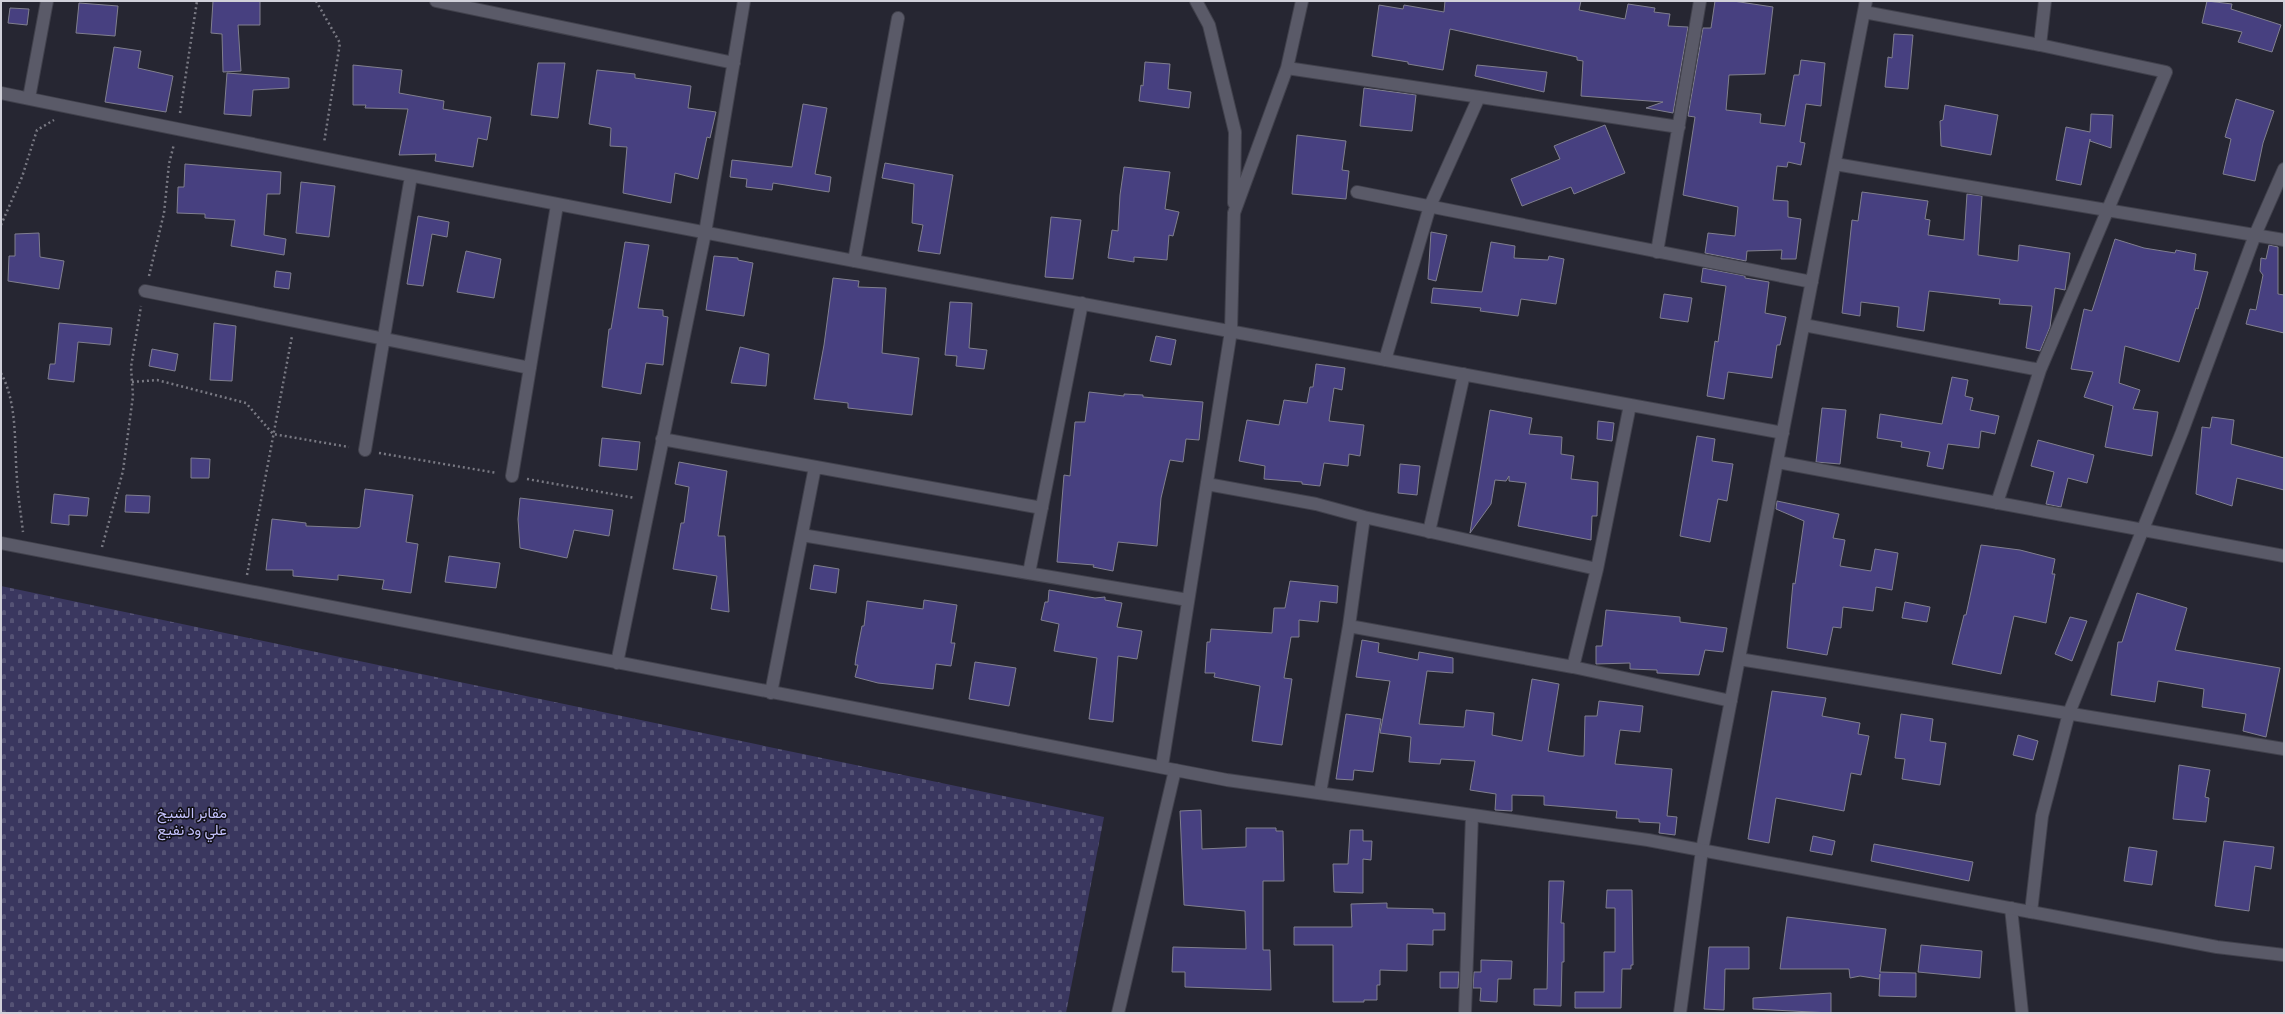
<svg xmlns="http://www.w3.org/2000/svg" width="2285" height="1014" font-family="'PT Sans Narrow',Vazirmatn,sans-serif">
  <defs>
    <pattern id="cemetery-stones" width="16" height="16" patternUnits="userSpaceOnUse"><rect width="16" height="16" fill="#3a375f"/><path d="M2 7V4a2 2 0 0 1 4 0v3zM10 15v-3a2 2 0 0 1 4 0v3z" fill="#555375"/></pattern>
  </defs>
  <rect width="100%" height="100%" fill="#262632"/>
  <path fill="url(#cemetery-stones)" d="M1 586 1104 817 1066 1013H1Z"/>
  <path fill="#474080" stroke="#807f8e" d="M213 1H260V25H238L241 71 223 72 222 34 211 33Z
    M1445 1H1581L1579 10 1625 19 1628 4 1655 8 1654 12 1670 14 1668 26 1688 27 1673 113 1646 108 1663 102 1581 96 1583 61 1577 60V57L1450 29 1443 70 1408 64V62L1372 56 1379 5 1403 9 1404 5 1444 12Z
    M1715 1H1733L1773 7 1765 74 1729 75 1726 110 1761 114 1760 123 1785 126 1794 75H1799L1801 60 1825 63 1821 106 1806 104 1800 142 1805 143 1801 165 1788 162 1787 167 1777 166 1773 200 1788 201V217L1801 219 1796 259H1781L1782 250 1747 251 1746 261 1705 253 1708 233 1735 236 1738 207 1683 195 1695 117 1688 116 1703 28H1711Z
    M2207 1 2232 4 2231 9 2281 25 2272 52 2238 42 2242 32 2202 23Z
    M79 3 118 6 115 36 76 33Z
    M10 8 29 9 27 25 8 23Z
    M1894 34 1913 35 1908 89 1885 87 1888 57 1892 58Z
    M114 47 141 51 138 68 173 76 166 112 105 102Z
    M1145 62 1170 64 1168 89 1191 92 1189 108 1139 101 1141 85 1143 86Z
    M538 63H565L558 118 531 115Z
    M353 65 402 70 399 93 444 101 443 109 491 117 487 140 478 138 473 167 435 161 436 154 399 155 408 109 365 108 366 105H353Z
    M1477 65 1547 72 1544 92 1475 76Z
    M597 70 635 74V78L691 86 688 108 716 112 710 138 707 137 698 179 675 173 671 203 623 193 627 147 610 146 611 128 589 124Z
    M227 73 289 78V88L253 90 251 116 224 114Z
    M1364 88 1416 95 1412 131 1360 126Z
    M2236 99 2274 111 2263 143 2255 181 2223 174 2231 139 2225 137Z
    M803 104 827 108 815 174 831 177 829 192 773 183 772 190 746 187 747 179 730 177 732 160 792 167Z
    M1945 105 1998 115 1991 155 1941 146 1940 121 1943 120Z
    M2091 114 2113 115 2111 148 2090 141V139L2081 185 2056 180 2066 127 2090 132Z
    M1605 125 1625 173 1574 194 1571 187 1522 206 1511 179 1560 159 1554 146Z
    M1297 135 1346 141 1342 170 1349 171 1346 199 1292 194Z
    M885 163 953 175 940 254 918 251 923 225 912 223 914 184 882 178Z
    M185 164 281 172 280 194H267L264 235 286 239 284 255 231 246 235 220 205 218V214L177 213 178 187H184Z
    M1124 167 1170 172 1165 209 1179 212 1173 236 1169 235 1167 260 1134 257V262L1108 258 1112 230 1118 231 1120 195Z
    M301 182 335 186 329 237 296 233Z
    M1862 192 1928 201 1925 219 1930 220 1928 235 1964 240 1967 194 1982 196 1978 255 2018 261 2019 245 2070 253 2065 290 2055 288 2050 327 2040 351 2026 348 2032 306 1999 304 2000 299 1929 291 1924 331 1897 327 1899 307 1861 302 1860 316 1842 313 1852 220 1858 221Z
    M418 216 449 222 447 237 432 234 423 286 407 284Z
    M1051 217 1081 220 1073 279 1045 277Z
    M1431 232 1447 235 1436 281 1428 279Z
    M39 233 40 257 64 261 59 289 8 281 9 256H15V234Z
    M2115 239 2144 248 2175 253 2176 250 2196 254 2194 270 2208 272 2198 309 2196 308 2179 362 2125 346 2119 383 2140 390 2133 409 2158 412 2152 456 2105 447 2113 406 2084 397 2093 372 2071 369 2084 309 2092 311Z
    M625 242 649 245 638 308 663 310V316L668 317 663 365 646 363 641 394 602 387 609 329H611L613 317Z
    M1491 242 1515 246 1514 258 1548 260 1549 256 1564 259 1556 304 1521 299 1518 316 1480 311 1481 308 1431 303 1433 288 1482 292Z
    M2269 245 2278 247V294L2284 295V333L2246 324 2250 309 2256 310 2263 275 2260 271 2261 258 2266 259Z
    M466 251 501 259 494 298 457 292Z
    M714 256 738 258V260L753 263 744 316 706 310Z
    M1703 268 1745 276V278L1769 282 1765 313 1786 317 1780 345H1777L1772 378 1728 372 1724 399 1707 396 1715 341 1718 342 1726 286 1701 282Z
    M276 271 291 273 289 289 274 287Z
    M833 278 859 281 858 287 886 288 882 353 919 358 912 415 848 408V403L814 399 824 345Z
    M1664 294 1692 298 1688 322 1660 318Z
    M950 302 972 303 969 348 987 350 984 369 956 366 957 356 945 355Z
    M59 323 112 328 110 345 78 342 74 382 48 379 50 364H55Z
    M214 323 236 326 232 381 210 380Z
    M1156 336 1176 340 1171 365 1150 361Z
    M740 347 769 354 766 386 731 383Z
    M152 349 178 354 175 371 149 366Z
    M1316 364 1345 368 1342 390 1334 388 1329 421 1364 425 1360 456 1349 454 1348 466 1324 463 1320 486 1302 484V482L1264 479 1265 466 1239 461 1247 420 1279 425 1284 400 1307 403 1310 387H1313Z
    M1952 377 1968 380 1965 396 1973 398 1970 410 1999 416 1995 434 1981 431 1979 448 1948 444 1943 469 1927 466 1930 452 1901 447 1902 442 1877 438 1880 414 1942 424Z
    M1089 392 1124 396V394L1143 395V397L1203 402 1199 440 1186 439 1183 462 1170 460 1161 498 1157 546 1118 542 1113 571 1093 567 1094 565 1057 562 1064 475 1070 476 1075 422H1085Z
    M1822 408 1846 410 1840 464 1816 462Z
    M1490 410 1532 418 1529 434 1562 437 1561 454 1574 456 1571 479 1598 482 1597 516H1592L1591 540 1518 526 1526 483 1509 481V476L1506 481 1495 480 1491 504 1470 533Z
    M2212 417 2234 420 2231 444 2284 458V490L2237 478 2232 506 2196 494 2202 427 2210 428Z
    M1598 421 1614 423 1612 441 1597 439Z
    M1697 436 1715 439 1712 461 1733 464 1727 501 1718 499 1710 542 1680 536Z
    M602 438 640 442 637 470 599 466Z
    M2038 440 2094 455 2087 483 2068 478 2061 507 2046 504 2054 472 2031 466Z
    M191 458 210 459 209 478H191Z
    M679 462 727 471 718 536H725L729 612 711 609 717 576 673 569 681 523H684L689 487 675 484Z
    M1400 464 1420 466 1417 495 1398 493Z
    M365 489 413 495 406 542 418 544 411 593 382 589 384 580 338 575V580L293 576V570H266L272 519 306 523V526L357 528 360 527Z
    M54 494 89 498 87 516 69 515V525L51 523Z
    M126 495 150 496 149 513 125 512Z
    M520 498 613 510 609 536 574 530 567 558 520 548 518 519Z
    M1777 501 1839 514 1833 538 1845 540 1840 566 1871 571 1875 549 1898 553 1892 590 1876 587 1873 611 1843 607 1841 628 1833 627 1827 655 1787 648 1793 583 1795 584 1804 521 1776 509Z
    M1981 545 2020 550 2055 559 2052 574H2055L2046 623 2014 616 2001 674 1952 664 1964 615H1966Z
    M449 556 500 563 496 588 445 582Z
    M814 565 839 569 836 593 810 589Z
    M1290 581 1338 586 1337 603 1320 601 1318 622 1299 620V637H1291L1284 678 1292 679 1282 745 1252 741 1260 686 1214 677 1215 673H1205L1207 642H1210L1211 629 1272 633 1274 608H1285Z
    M1049 590 1095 598 1105 597V600L1122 603 1117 627 1142 631 1137 659 1118 656 1113 722 1089 719 1097 658 1054 651 1059 624 1041 620 1045 602H1048Z
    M2137 593 2187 608 2175 650 2280 668 2266 737 2243 731 2246 714 2202 707 2204 689 2158 681 2155 702 2111 695 2118 642H2122Z
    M924 600 957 605 951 643H955L951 666 936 664 933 689 878 683 855 677 858 665H855L856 657 862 626H864L867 601 923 609Z
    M1905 602 1930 607 1927 622 1902 618Z
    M1606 610 1680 617V622L1727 628 1723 652 1705 650 1699 675 1657 673V670L1630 669V663L1596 664V646H1602Z
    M2070 617 2087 621 2072 661 2055 654Z
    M1362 640 1379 643 1378 652 1418 660 1419 652 1453 658V673L1427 671 1419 724 1464 727 1466 710 1494 713 1492 735 1522 741 1532 679 1559 684 1548 751 1579 756H1584L1585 716H1597L1599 701 1643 706 1640 732 1620 730 1615 764 1672 769 1667 816 1677 817 1675 835 1659 833 1660 823 1639 822V819L1616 818 1617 811 1544 805V796L1512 795V811L1495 810 1496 794 1470 790 1475 761 1441 759 1440 764 1409 762 1411 737 1380 733 1390 681 1356 677Z
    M975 662 1016 668 1009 706 969 699Z
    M1772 691 1826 698 1822 716 1860 723 1858 734 1869 736 1861 775 1851 773 1844 811 1776 798 1769 843 1748 839Z
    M1346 714 1381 719 1373 772 1354 770 1353 780 1336 779Z
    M1901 714 1933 719 1930 741 1946 743 1940 785 1902 779 1905 759 1895 758Z
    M2018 735 2038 741 2033 760 2013 755Z
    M2179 765 2210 770 2205 797 2209 798 2206 822 2173 819Z
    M1201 810 1202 849 1246 847V828H1276V831H1283L1284 881H1263V950H1270L1271 990 1185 987V972H1172L1173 947 1246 949 1245 911 1184 905 1180 811Z
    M1350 830H1363V841H1372L1371 860 1363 859V893L1334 892 1333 864H1348Z
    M1813 836 1835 841 1832 855 1810 851Z
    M2224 841 2274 847 2271 869 2255 866 2249 911 2215 906Z
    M1874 844 1973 862 1969 881 1871 861Z
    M2129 847 2157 851 2152 885 2124 881Z
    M1549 881H1564L1561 923H1564V962H1562L1561 1006 1534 1005V989H1547Z
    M1607 890H1632L1633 965H1631V969H1622L1621 1008H1575V992H1604V952H1615V908H1606Z
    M1387 903V908L1433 909V913H1445V930H1433V945L1407 944V971L1380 970V985H1377V1000H1364V1002H1333V945H1294V927H1352L1351 904Z
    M1787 917 1886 929 1880 972 1916 973V997L1879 996 1880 974 1879 979 1860 976 1850 978 1849 969H1780Z
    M1921 945 1982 951 1980 978 1918 972Z
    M1709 947H1749V969H1725L1724 1010 1704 1009Z
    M1481 960 1512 961 1511 979H1498L1497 1002 1480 1001 1481 988H1473L1474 972H1481Z
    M1440 972H1459L1458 988H1440Z
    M1831 993V1013L1753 1009V998Z"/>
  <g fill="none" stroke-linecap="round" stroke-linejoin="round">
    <g stroke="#41414c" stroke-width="14">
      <path id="street" d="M436 1 734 63
        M1196 1 1209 25 1235 132 1234 203
        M1864 12 2040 45 2166 72 2040 370 1997 503
        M2040 45 2045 1
        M1287 68 1679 127
        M1 93C593 215 1188 324 1783 433
        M29 98 47 1
        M1835 164 2284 240
        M1357 192 1812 282
        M1657 252 1700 1
        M854 261 898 18
        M145 291 530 368
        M1804 325 2040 370
        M1385 360 1430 206 1479 97
        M662 439 1042 508
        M365 450 411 176
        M1777 462 2284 556
        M512 476 557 205
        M1207 484 1316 504 1364 517 1349 626 1320 793
        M1364 517 1597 569
        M1429 532 1464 374
        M802 535 1188 600
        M1 543 1175 770
        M1029 573 1082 303
        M1349 626 1573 667 1731 701
        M1739 659 2284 749
        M617 663 705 233 744 1
        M1573 667 1597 569 1630 405
        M771 693 815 467
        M1162 766 1231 331 1234 213 1287 68 1302 1
        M2011 908 2022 1013
        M2031 912 2042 816 2069 713 2182 432 2255 235 2284 169
        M1465 1013 1472 815
        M1680 1013 1702 850 1866 1"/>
    </g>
    <g stroke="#41414c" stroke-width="14">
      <path id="secondary" d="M1118 1013 1175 770 1227 780 1648 840 2217 947 2284 955"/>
    </g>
    <path stroke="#797983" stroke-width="2.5" stroke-dasharray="2 3" stroke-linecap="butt" d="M316 1 340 43 324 143
      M180 113 197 1
      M1 225 22 177 37 130 54 120
      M149 276 164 213 169 164 174 144
      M1 373C18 405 14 444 17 479 18 497 21 514 23 532
      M132 382 157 380 246 403 273 434 349 447
      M379 453 497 473
      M527 479 635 498
      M102 547 123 471 133 396 131 367 141 306
      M247 575 292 336"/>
    <use href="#street" stroke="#5a5a68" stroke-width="12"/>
    <use href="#secondary" stroke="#5a5a68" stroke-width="12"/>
  </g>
  <g text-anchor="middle" stroke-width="3" stroke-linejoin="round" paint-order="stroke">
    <g font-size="15" fill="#c3c1fb" stroke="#100f15">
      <text x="192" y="818">مقابر الشيخ<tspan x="192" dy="17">علي ود نفيع</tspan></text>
    </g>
  </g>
  <rect width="2285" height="1014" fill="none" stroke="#d1d1da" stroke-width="4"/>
</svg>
